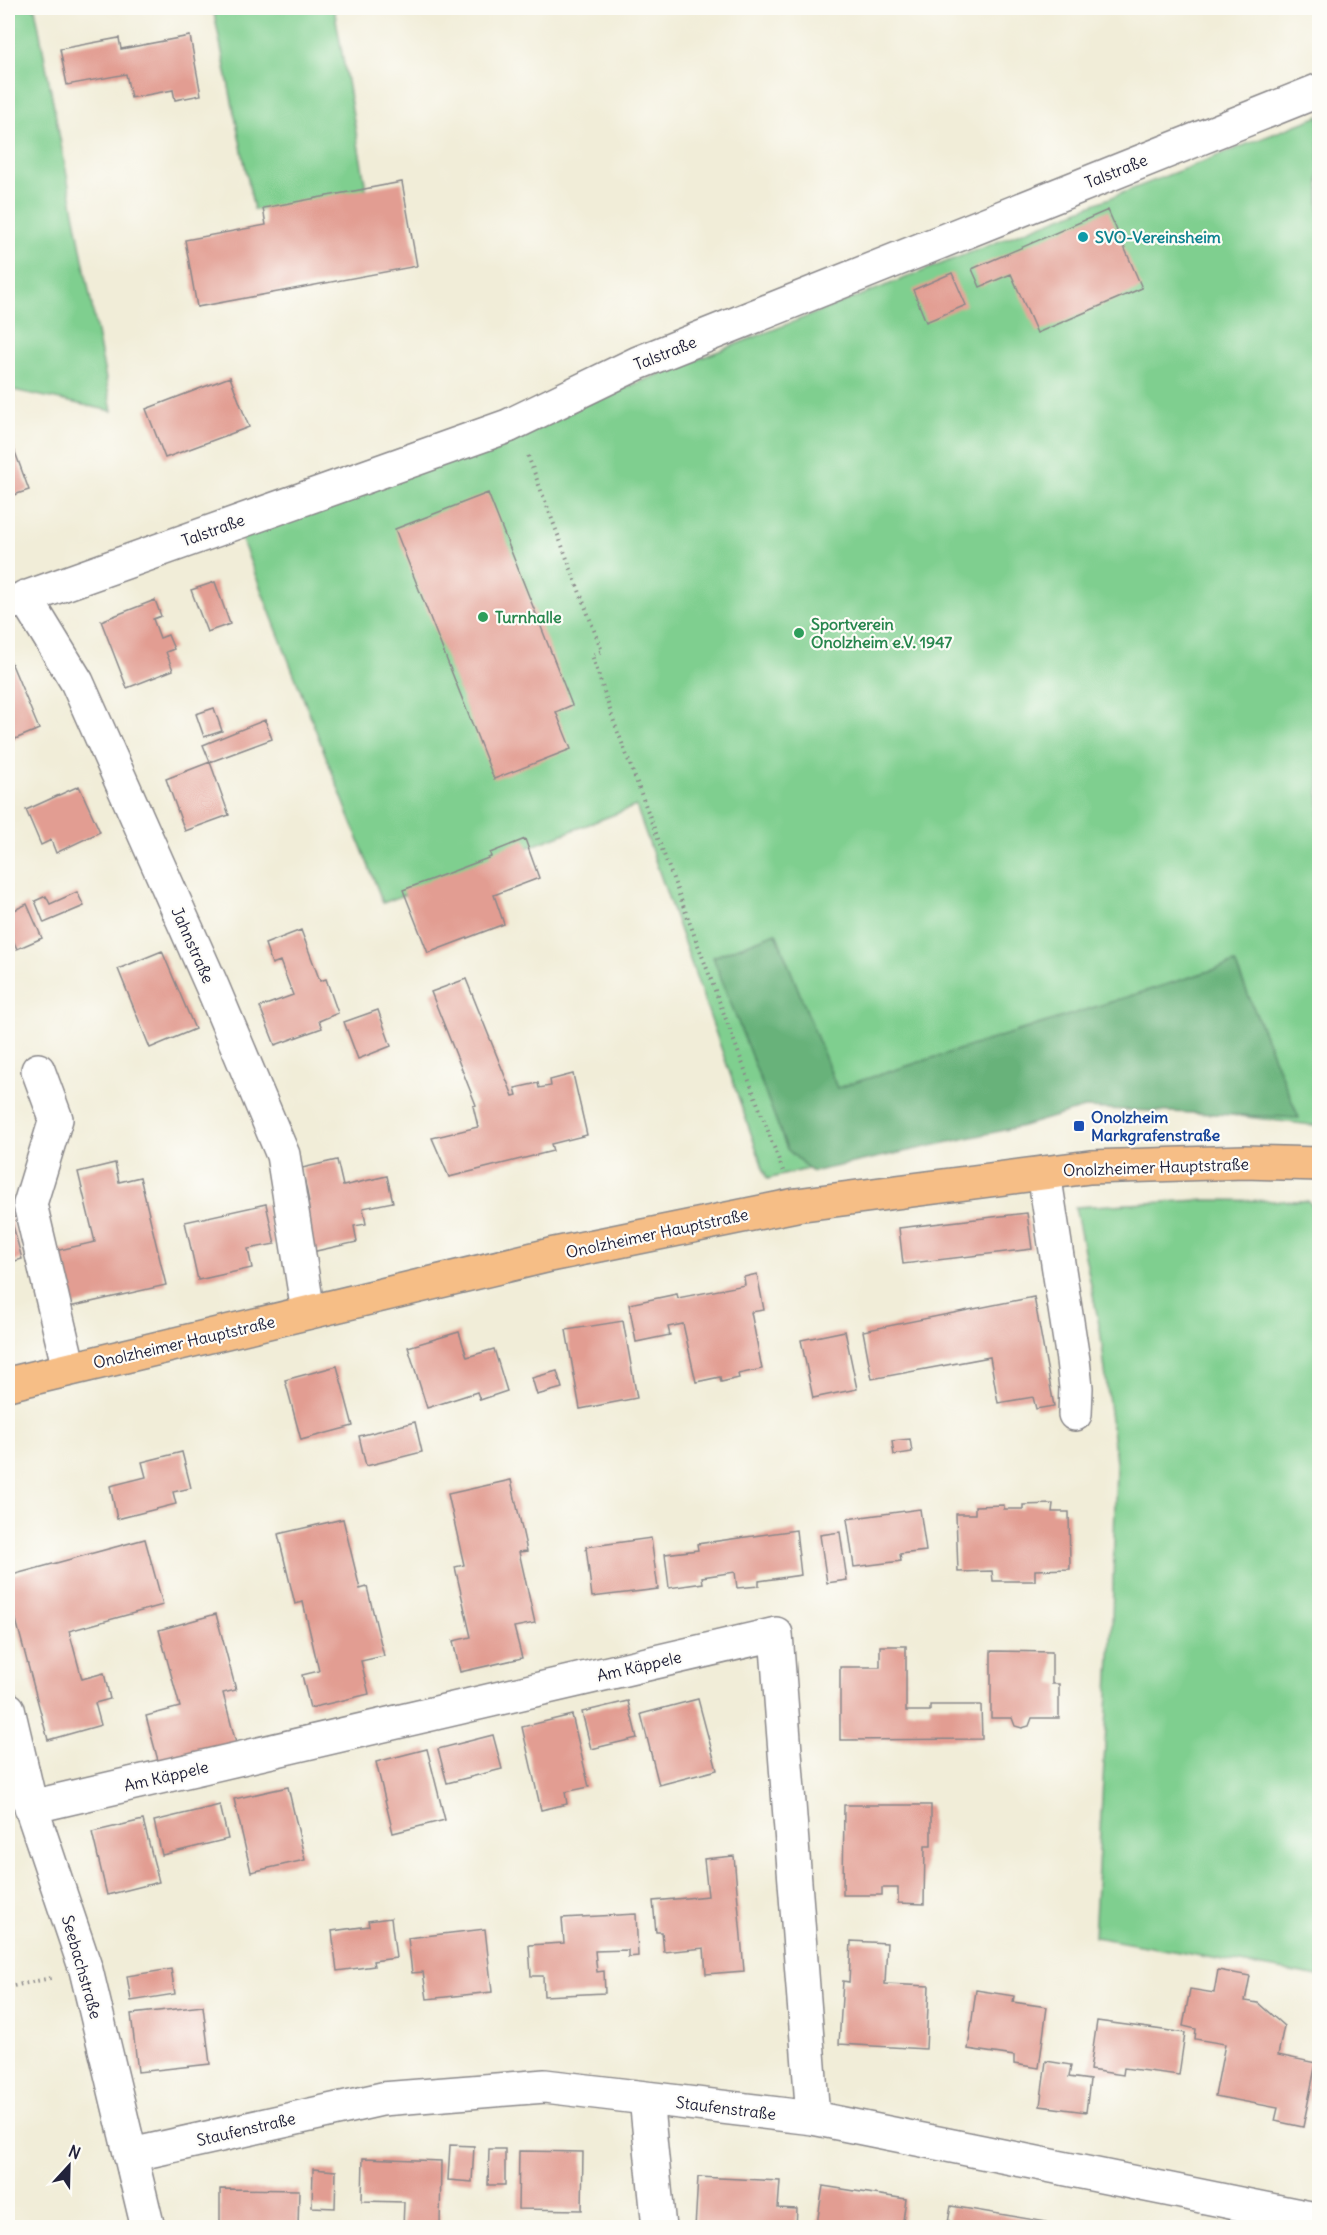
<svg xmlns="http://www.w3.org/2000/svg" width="1327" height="2235" font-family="Delius,sans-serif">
  <rect width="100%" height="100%" fill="#fdfcf7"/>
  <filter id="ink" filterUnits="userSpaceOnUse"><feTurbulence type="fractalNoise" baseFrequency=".0167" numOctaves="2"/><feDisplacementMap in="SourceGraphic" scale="12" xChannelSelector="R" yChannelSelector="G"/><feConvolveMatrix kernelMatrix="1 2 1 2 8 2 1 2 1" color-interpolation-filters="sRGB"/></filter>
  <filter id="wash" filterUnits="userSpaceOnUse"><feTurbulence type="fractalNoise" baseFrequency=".008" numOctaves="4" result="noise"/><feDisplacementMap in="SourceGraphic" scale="24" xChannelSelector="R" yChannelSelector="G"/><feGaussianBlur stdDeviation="1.35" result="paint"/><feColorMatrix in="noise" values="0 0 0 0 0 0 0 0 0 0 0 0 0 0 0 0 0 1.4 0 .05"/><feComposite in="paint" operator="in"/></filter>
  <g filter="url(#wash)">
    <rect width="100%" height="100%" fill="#f1edd8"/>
    <path fill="#7fcf8f" stroke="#507865" stroke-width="1.5" d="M8 8H35L112 411 8 389Z
      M213 8H334L367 194 254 210Z
      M1319 116V1126L1095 1098 767 1179 636 806 383 903 234 520 517 430Z
      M1201 1200 1308 1201 1319 1213V1977L1094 1937 1112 1623 1116 1462 1100 1329 1075 1207Z"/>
    <path fill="#67b27a" stroke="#446a5a" stroke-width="1.5" d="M776 933 837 1088 1235 963 1299 1118 1084 1108 1023 1126 812 1172 787 1149 713 957Z"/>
    <g id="blocks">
      <path fill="#e29d92" d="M190 36 201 95 175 100 173 90 131 98 126 74 67 85 60 49 119 38 121 49Z
        M402 182 417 266 197 307 185 240 266 225 263 208Z
        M1108 210 1142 288 1037 333 1011 274 980 287 972 269Z
        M952 273 966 305 926 322 913 290Z
        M230 377 249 427 165 458 146 409Z
        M8 433 29 490 8 497Z
        M488 493 572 705 556 712 571 749 494 779 395 529Z
        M215 582 230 624 207 632 191 590Z
        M155 600 161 616 153 619 160 638 168 635 174 649 166 652 173 670 127 688 101 621Z
        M8 655 39 729 8 742Z
        M214 708 222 731 204 737 196 714Z
        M265 720 272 739 210 762 203 745Z
        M210 762 229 815 185 831 166 779Z
        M79 786 100 832 56 853 51 840 41 845 26 810Z
        M525 839 539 878 494 895 504 924 428 953 403 890 491 857 490 853Z
        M77 892 84 906 44 923 35 901 46 896 50 904Z
        M27 904 42 938 17 949 8 929V913Z
        M301 930 320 981 326 979 338 1013 319 1021 322 1028 275 1045 260 1007 293 995 280 961 272 964 265 944Z
        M162 951 195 1029 150 1048 118 969Z
        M466 979 513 1096 517 1095 515 1088 538 1083 539 1088 551 1086 550 1080 573 1074 587 1135 551 1144 553 1151 449 1177 432 1138 478 1127 473 1106 476 1105 431 992Z
        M378 1010 391 1046 358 1059 344 1022Z
        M337 1160 343 1186 387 1176 393 1202 363 1208 366 1224 354 1226 357 1242 307 1253 297 1205 309 1202 302 1168Z
        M115 1163 119 1182 140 1177 166 1285 69 1307 55 1251 95 1242 78 1172Z
        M266 1204 275 1244 248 1249 252 1268 198 1280 185 1222Z
        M8 1207 22 1259 8 1263Z
        M1027 1213 1032 1249 903 1264 899 1228Z
        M757 1274 764 1310 751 1312 762 1369 738 1374 739 1378 721 1382 720 1377 696 1382 683 1324 668 1327 670 1335 636 1342 629 1304 677 1294 678 1298 745 1285 744 1277Z
        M1034 1297 1054 1406 1036 1409 1033 1397 998 1403 990 1357 872 1379 863 1331Z
        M623 1321 637 1398 580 1409 566 1330Z
        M845 1331 857 1389 813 1398 801 1340Z
        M459 1332 467 1357 494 1349 507 1391 480 1400 477 1392 427 1408 408 1347Z
        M337 1366 353 1426 301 1440 285 1380Z
        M557 1371 562 1388 537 1395 532 1378Z
        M415 1422 422 1452 366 1466 359 1436Z
        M910 1439 912 1452 894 1455 892 1441Z
        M182 1452 191 1488 173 1492 176 1504 117 1519 110 1486 146 1477 142 1462Z
        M511 1480 527 1551 519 1552 535 1623 514 1627 522 1658 460 1672 453 1641 471 1637 455 1567 464 1565 448 1494Z
        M1053 1504 1052 1512H1069L1070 1569 1035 1570V1581H993L992 1571 958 1572 956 1514H975V1506L1004 1505V1509H1023V1505Z
        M920 1509 926 1551 900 1554 901 1561 854 1567 847 1519Z
        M343 1519 360 1589 367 1587 384 1656 361 1661 369 1694 310 1708 302 1675 319 1671 303 1602 295 1604 278 1534Z
        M796 1530 801 1575 759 1581V1586L737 1588 735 1572 702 1577 703 1583 669 1588 665 1554 698 1550 697 1544Z
        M840 1532 847 1580 827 1583 820 1535Z
        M651 1538 658 1589 592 1597 586 1547Z
        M145 1539 163 1605 69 1631 82 1679 104 1673 110 1699 95 1703 101 1725 48 1740 8 1590V1576Z
        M216 1614 236 1690 223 1693 237 1747 160 1768 146 1716 180 1707 159 1630Z
        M880 1646H906V1711H930V1705H981L982 1739 840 1740V1667H880Z
        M991 1651 1052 1652V1684H1059V1718H1032L1029 1726 1022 1728 1015 1726 1012 1718H991Z
        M698 1699 717 1770 659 1785 641 1714Z
        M628 1701 637 1738 591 1749 582 1712Z
        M572 1715 589 1787 565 1792 567 1804 541 1810 522 1727Z
        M493 1735 502 1769 447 1783 438 1749Z
        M427 1749 445 1820 393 1833 376 1762Z
        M288 1787 305 1860 251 1872 234 1799Z
        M220 1805 228 1839 162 1855 154 1821Z
        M844 1805H931V1846H925L924 1904 898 1903V1888H882V1895H843Z
        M143 1820 159 1882 107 1895 92 1832Z
        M734 1856 744 1971 706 1974 704 1948 664 1952 662 1932H656L653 1901 708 1896 704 1859Z
        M636 1914 638 1956 628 1957V1950L595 1951 597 1972 604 1971 605 1993 544 1996 543 1976H531L529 1945 564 1943 562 1918Z
        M391 1918 396 1958 373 1961 374 1966 337 1971 332 1931 369 1926 368 1921Z
        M485 1929 492 1992 427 1999 423 1972 412 1973 408 1938Z
        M851 1941 887 1943 885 1984 929 1986 926 2049 839 2044 843 1981 849 1982Z
        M171 1969 175 1994 131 2001 127 1976Z
        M1218 1970 1250 1976 1245 2001 1258 2003 1284 2026 1278 2055 1316 2063 1303 2127 1275 2121 1278 2108 1215 2096 1225 2044 1195 2039 1196 2029 1183 2026 1190 1989 1214 1993Z
        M976 1990 1014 1996 1013 2002 1047 2007 1039 2068 1014 2064V2056L968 2049Z
        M203 2006 210 2064 138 2072 131 2014Z
        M1097 2021 1185 2033 1179 2075 1124 2068 1123 2075 1090 2070Z
        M1046 2061 1071 2065 1069 2077 1090 2080 1086 2112 1040 2106Z
        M450 2145 474 2146 472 2182 448 2180Z
        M489 2149H505V2185H488Z
        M519 2151 583 2152 582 2210 518 2209Z
        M363 2158 441 2161 440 2228H403L404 2202 362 2201Z
        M313 2169 336 2171 335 2208 312 2207Z
        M698 2177 780 2181 778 2208 797 2209 796 2228H695Z
        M823 2186 906 2199 903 2221 920 2224 919 2228H820V2224H817Z
        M220 2189 299 2190 298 2228H220Z
        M951 2206 1047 2222 1046 2228H947Z"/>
    </g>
  </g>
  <g filter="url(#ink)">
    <use href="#blocks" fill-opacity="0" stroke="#8a888a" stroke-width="1.5"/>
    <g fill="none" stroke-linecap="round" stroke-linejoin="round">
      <g stroke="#8a888a" stroke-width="36">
        <path id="minor" d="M25 597 77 682 212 986 283 1155 308 1312
          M8 604 508 426 638 363 1320 90
          M38 1070 56 1119 30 1204 69 1369
          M1044 1173 1073 1360 1076 1388 1075 1414
          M8 1709 31 1807 86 1970 148 2228
          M31 1807 776 1634 813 2118
          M646 2098 659 2228
          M131 2155 382 2099 545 2086 813 2118 1320 2220"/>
      </g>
      <g stroke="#8a888a" stroke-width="36">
        <path id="major" d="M8 1384 550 1255 796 1205 1090 1167 1244 1162 1320 1164"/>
      </g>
      <path stroke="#8a888a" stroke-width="4" stroke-dasharray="1.5 4.5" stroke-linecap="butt" d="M528 456 602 651 592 655 613 719 783 1171
        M8 1987 51 1978"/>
      <use href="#minor" stroke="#fff" stroke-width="33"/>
      <use href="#major" stroke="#f6be86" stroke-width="33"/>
    </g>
  </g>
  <circle fill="#0f9aa8" stroke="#fdfcf7" stroke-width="2" cx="1083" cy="237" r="6"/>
  <g fill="#2e9e5b" stroke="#fdfcf7" stroke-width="2">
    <circle cx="483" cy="617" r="6"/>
    <circle cx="799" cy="633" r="6"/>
  </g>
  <rect fill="#1a4fb4" stroke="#fdfcf7" stroke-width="2" x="1073" y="1120" width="12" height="12" rx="3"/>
  <g text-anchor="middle" stroke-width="4.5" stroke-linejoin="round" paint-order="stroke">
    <g font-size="16" fill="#22223b" stroke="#fdfcf7">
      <text transform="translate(1116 171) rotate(-22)" y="6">Talstraße</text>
      <text transform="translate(665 353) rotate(-22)" y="6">Talstraße</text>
      <text transform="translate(213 530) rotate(-20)" y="6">Talstraße</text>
      <text transform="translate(193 945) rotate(66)" y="6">Jahnstraße</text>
      <text transform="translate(1156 1167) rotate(-2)" y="6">Onolzheimer Hauptstraße</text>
      <text transform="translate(657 1233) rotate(-12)" y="6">Onolzheimer Hauptstraße</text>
      <text transform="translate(184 1342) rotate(-13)" y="6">Onolzheimer Hauptstraße</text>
      <text transform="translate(639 1666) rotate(-13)" y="6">Am Käppele</text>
      <text transform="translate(166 1776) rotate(-13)" y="6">Am Käppele</text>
      <text transform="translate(82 1967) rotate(74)" y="6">Seebachstraße</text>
      <text transform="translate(726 2108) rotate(7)" y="6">Staufenstraße</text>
      <text transform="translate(246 2129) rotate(-13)" y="6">Staufenstraße</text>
    </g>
    <g font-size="16" font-weight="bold" fill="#0d838f" stroke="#fdfcf7" text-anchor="start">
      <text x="1095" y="243">SVO-Vereinsheim</text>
    </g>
    <g font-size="16" font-weight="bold" fill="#27864d" stroke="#fdfcf7" text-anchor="start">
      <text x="495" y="623">Turnhalle</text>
      <text x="811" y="630">Sportverein<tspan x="811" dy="18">Onolzheim e.V. 1947</tspan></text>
    </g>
    <g font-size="16" font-weight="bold" fill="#164399" stroke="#fdfcf7" text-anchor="start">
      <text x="1091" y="1123">Onolzheim<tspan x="1091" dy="18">Markgrafenstraße</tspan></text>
    </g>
  </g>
  <rect width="1327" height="2235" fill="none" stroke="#fdfcf7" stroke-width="30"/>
  <g transform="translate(69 2166) rotate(22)" stroke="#fdfcf7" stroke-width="4.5" paint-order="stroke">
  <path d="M0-4.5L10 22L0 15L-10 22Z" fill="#22223b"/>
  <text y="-9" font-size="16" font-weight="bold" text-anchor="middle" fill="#22223b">N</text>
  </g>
</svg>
